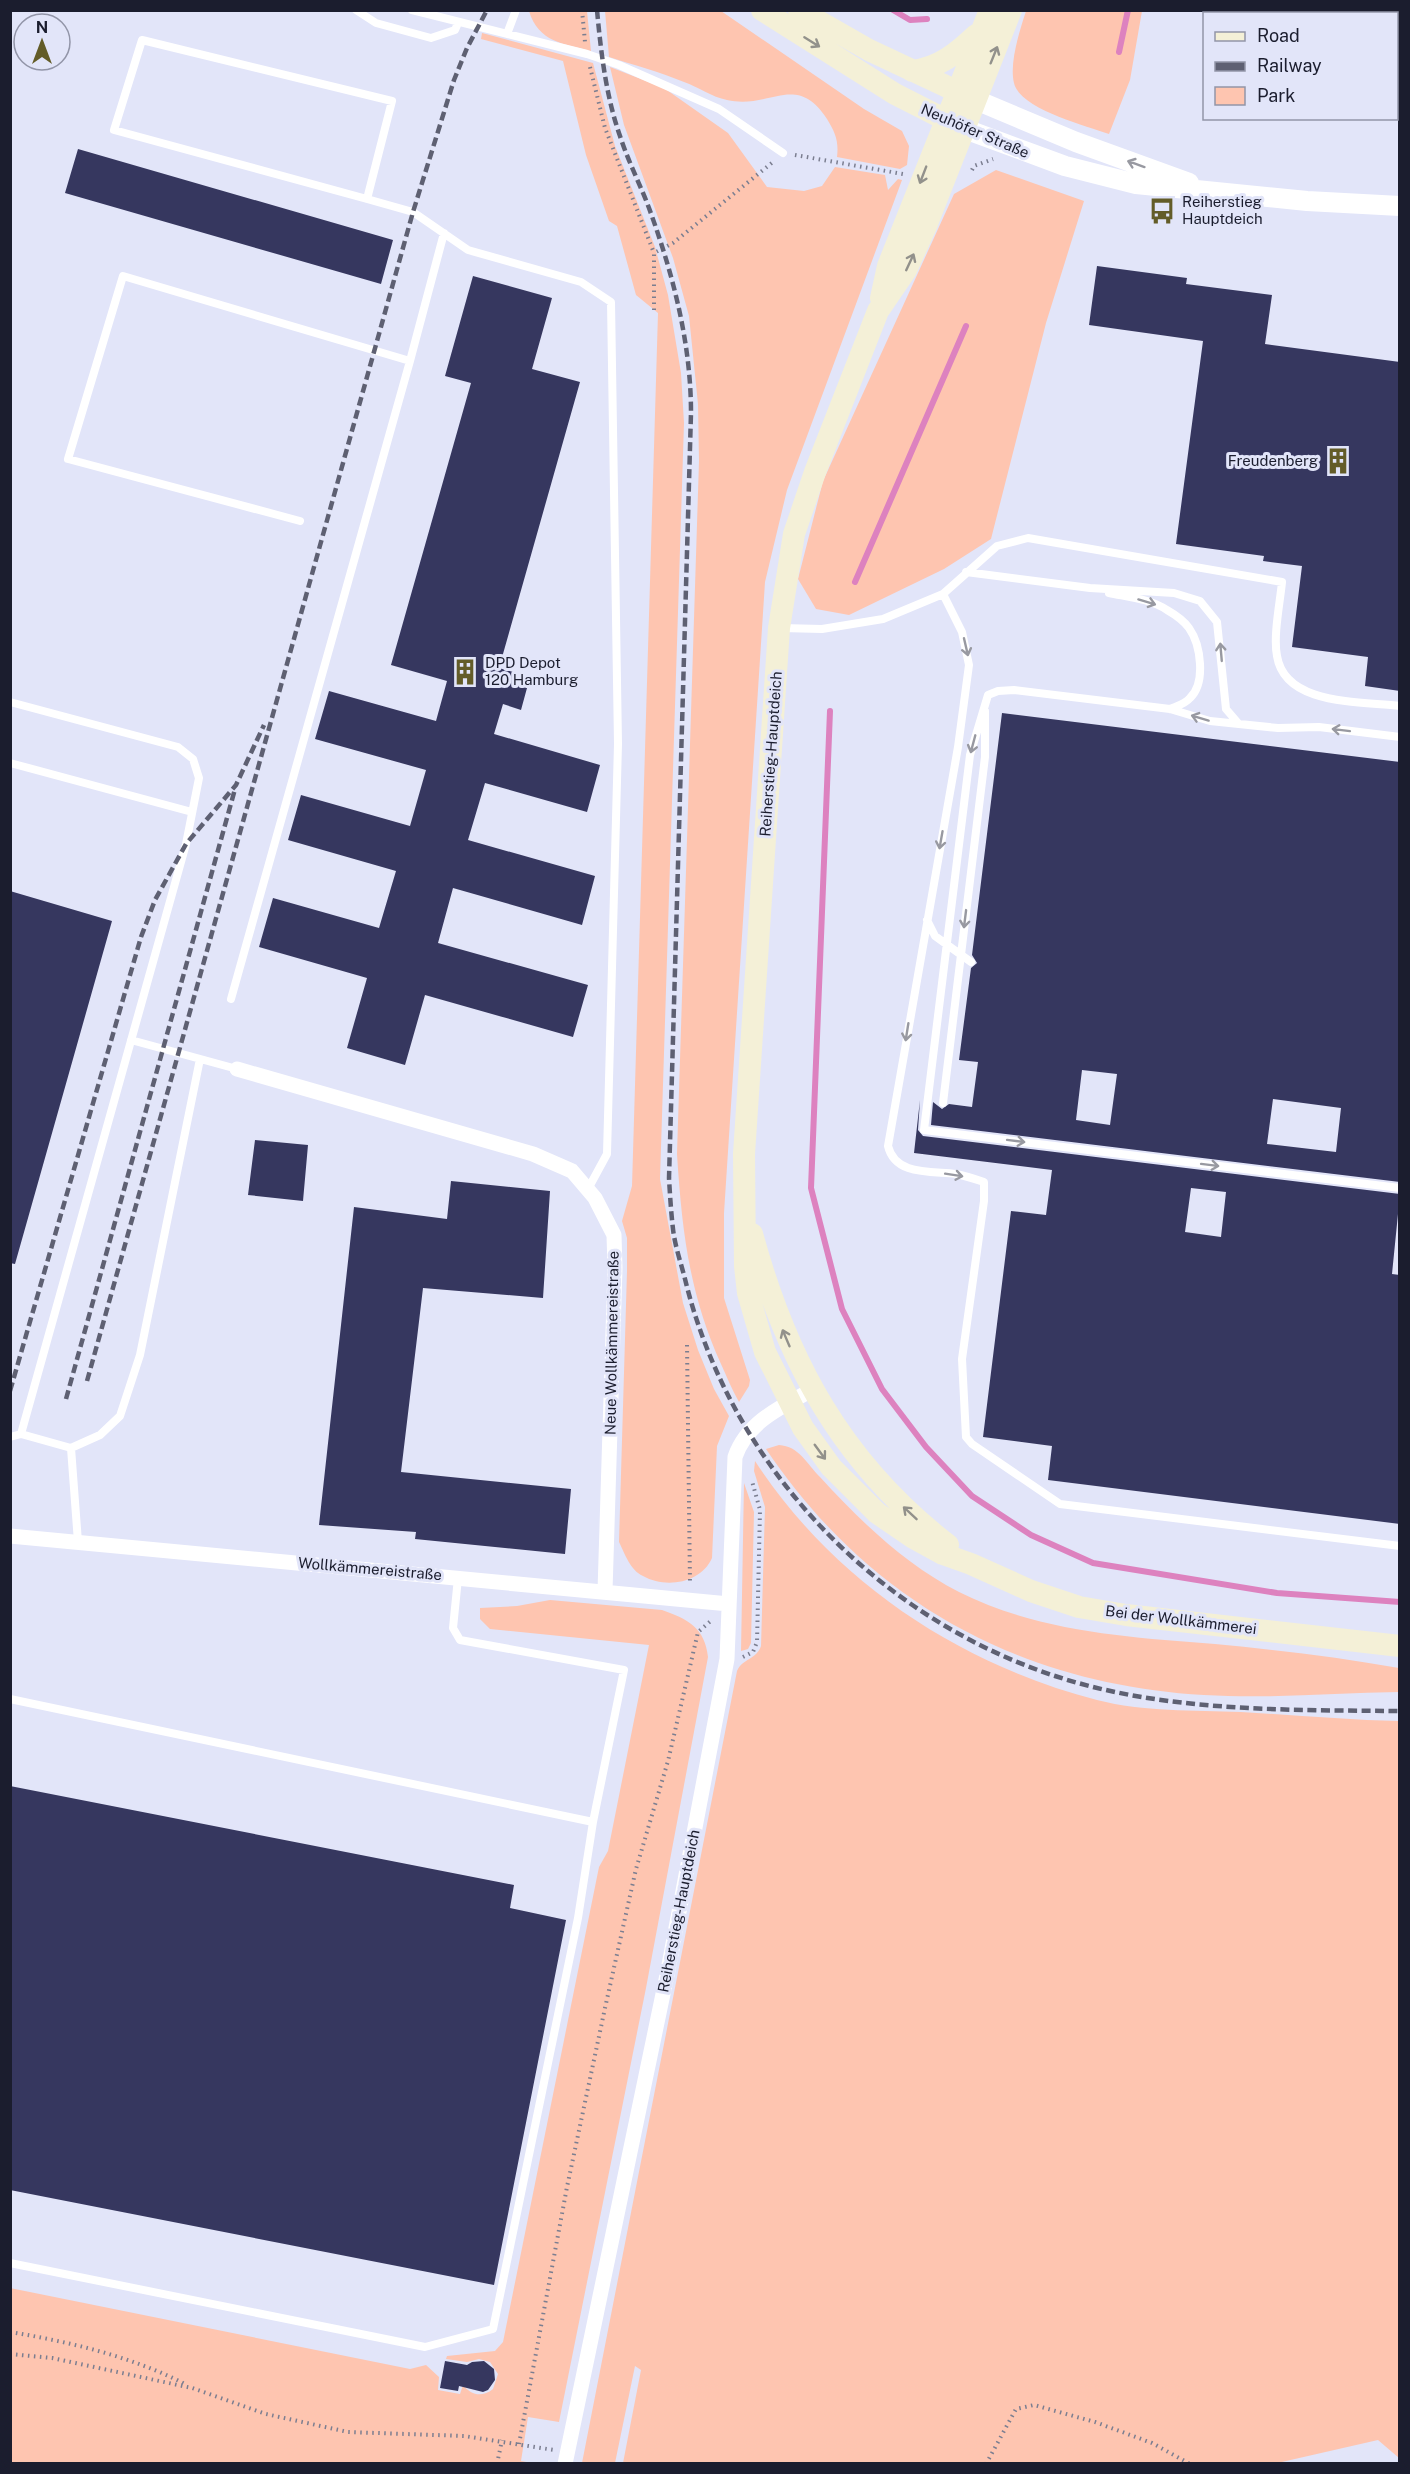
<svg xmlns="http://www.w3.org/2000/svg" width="1410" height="2474" font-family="'Public Sans',sans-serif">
  <rect width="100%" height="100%" fill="#e2e5f9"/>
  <path fill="#fec5b0" d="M529 11H587L591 51C564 44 538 42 529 11Z
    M605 11H721L864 109 902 131 909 146 907 165 900 169 837 157C839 141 835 132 827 119 796 71 770 110 727 100 712 97 698 87 684 82 660 72 634 65 609 57Z
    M1026 11H1142L1130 80 1109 134C1085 125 1020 109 1014 83 1009 63 1020 30 1026 11Z
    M482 33 593 63 615 146 655 247 668 295 681 373 684 423 660 1179 683 1303 698 1350 714 1389 729 1416 717 1446 712 1558C701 1583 666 1589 643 1576 630 1570 625 1554 619 1542L627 1271V1238L622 1221 632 1186 658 313 636 295 617 226 609 221 586 155 563 61 481 39Z
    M610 67 664 88 728 133 767 187 804 191 822 186 835 167 885 175 888 190 898 179 902 180 787 490 765 582 724 1213V1298L750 1380 749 1386 739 1402C732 1390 727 1377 721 1364 689 1293 682 1231 677 1154L699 461 698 404 689 316 673 258 624 125Z
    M996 170 1084 201 1046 323 991 539 944 569 849 615 816 609 798 579 823 481 954 194Z
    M779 1445C799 1446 807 1464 820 1477 860 1521 906 1565 959 1592 1039 1632 1128 1637 1215 1644 1277 1650 1339 1657 1399 1668V1692C1335 1693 1269 1699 1204 1695 1020 1684 869 1602 766 1449Z
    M755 1461C834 1582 959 1664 1097 1700 1144 1712 1193 1710 1241 1712 1294 1715 1346 1720 1399 1721V2458L1378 2440 1273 2464 623 2463 641 2370 635 2366 615 2463H582L737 1671C742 1659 757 1659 761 1646L765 1507 754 1471Z
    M744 1483 754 1512 751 1643 748 1649 741 1651Z
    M550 1600 662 1610C688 1619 705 1628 708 1657L646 1988 559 2422 528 2417 521 2461 532 2463H11L10 2288 410 2369 426 2365 439 2377 438 2390 460 2394 463 2385C471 2395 482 2398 493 2389L498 2374 490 2362 479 2359 467 2362 446 2359 447 2356 495 2351 503 2342 599 1867 608 1851 649 1645 490 1629 480 1619V1608L517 1606Z"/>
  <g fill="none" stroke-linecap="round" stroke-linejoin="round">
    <path stroke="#dd82bf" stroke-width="6" d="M893 10 910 20 927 19
      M1119 52 1128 10
      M855 582 966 326
      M830 711 811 1188 842 1309 882 1389 926 1447 972 1496 1031 1535 1093 1563 1277 1593 1400 1602"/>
  </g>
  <path fill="#36375f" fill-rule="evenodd" d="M78 149 393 240 381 284 65 193Z
    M1097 266 1187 278 1186 284 1272 295 1265 344 1400 362V691L1365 686 1368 657 1292 647 1302 566 1263 561 1264 556 1176 544 1203 341 1089 325Z
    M473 276 552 298 532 369 580 382 499 668 530 677 521 710 503 704 494 734 600 765 587 812 485 783 468 840 595 876 582 925 453 888 438 943 588 985 573 1037 425 995 405 1065 347 1048 367 978 259 947 273 898 379 928 396 871 288 840 301 795 410 826 426 770 315 739 329 691 436 721 447 681 391 665 471 383 445 376Z
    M1002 713 1400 762V1182L931 1125 933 1102 942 1109 949 1104 972 1107 978 1062 959 1060 971 968 977 963 972 955ZM1082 1070 1117 1074 1110 1125 1076 1120ZM1273 1099 1341 1108 1336 1152 1267 1144Z
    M10 891 112 921 15 1264 10 1263Z
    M920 1100 918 1130 923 1136 1400 1194 1392 1274 1400 1275V1524L1048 1480 1052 1446 983 1437 1011 1211 1046 1215 1052 1170 914 1153ZM1191 1188 1226 1192 1221 1237 1185 1232Z
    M255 1140 308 1145 303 1201 248 1195Z
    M451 1181 550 1191 543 1298 423 1288 401 1472 571 1489 565 1554 415 1539 416 1532 319 1525 354 1207 447 1219Z
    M10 1786 514 1885 510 1908 566 1920 494 2285 10 2190Z
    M445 2361 467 2365 472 2362 484 2361 494 2369 495 2380 488 2390 483 2392 459 2386 458 2391 440 2388Z"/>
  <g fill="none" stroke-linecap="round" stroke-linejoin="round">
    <path stroke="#7b7e90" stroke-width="4" stroke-dasharray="1.5 4.5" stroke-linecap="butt" d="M582 10 585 42
      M590 67 605 128 654 253
      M795 155 903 174
      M972 170 974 166 993 159
      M654 310V253L673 243 773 162
      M687 1345 690 1584
      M743 1657 753 1652 757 1642 760 1510 752 1481
      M10 2332C71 2342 133 2357 187 2385
      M10 2354 52 2358 192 2388 266 2414 348 2432 464 2436 554 2450
      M519 2444 567 2187 605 2008 636 1869 668 1761 698 1632 713 1619
      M497 2464 502 2440
      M986 2464 1016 2409 1034 2405 1095 2422 1152 2443 1190 2464"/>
    <path stroke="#fff" stroke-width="8" d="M356 10 376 23 431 38 455 30 458 23
      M412 10 587 54 619 65 719 109 783 153
      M507 34 516 10
      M367 199 114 130 142 40 392 101 367 199 413 212 468 250 581 282 611 302 618 744 607 1154 588 1189
      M300 521 68 459 123 276 410 361 444 233
      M966 572 1090 588 1174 593 1200 601 1217 622 1226 709 1238 723
      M1109 593C1128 597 1151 599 1167 610 1174 614 1184 621 1189 628 1201 645 1206 683 1190 698 1185 704 1177 706 1170 709
      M943 594 962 632 969 665 958 747 888 1146C895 1176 932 1171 956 1174 966 1176 975 1179 984 1182V1201L962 1359 966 1437 972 1444 1060 1504 1400 1546
      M781 628 822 629 883 619 943 594 997 546 1028 538 1282 582C1280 603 1273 636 1277 656 1285 706 1361 701 1400 706
      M10 702 178 747 193 759 199 778 186 844 21 1434
      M1400 737 1319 727 1278 728 1210 721 1170 709 1014 690 998 691 988 695 970 755 924 1130 1400 1188
      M10 763 192 812
      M927 920 935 936 971 962
      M231 999 410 361
      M131 1040 237 1069
      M943 1103 985 757V711
      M10 1437 21 1434 71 1448 78 1542
      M71 1448 100 1435 120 1416 140 1355 200 1059
      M458 1578 453 1628 460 1640 624 1670 593 1822
      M10 1699 593 1822 578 1918 493 2329 425 2347 10 2263"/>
    <path stroke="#fff" stroke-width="15" d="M237 1069 533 1154 572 1171 595 1198 614 1235 615 1268 605 1591
      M10 1536 729 1604
      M565 2464 668 1970 727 1659 735 1457C747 1422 781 1407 812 1390"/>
    <path stroke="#fff" stroke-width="20" d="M976 100 1076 142 1189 183
      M965 129 1065 166 1136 184 1307 201 1400 206"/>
    <path stroke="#f4f0d7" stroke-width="22" d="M762 10 895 94 958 126
      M799 10 869 50 969 97
      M1011 10 926 226 906 270 878 311 815 472 794 534 779 628 744 1154 745 1266 748 1293 765 1352 803 1428 831 1467 877 1513 912 1537 943 1554 971 1564 1031 1591 1079 1607 1126 1615 1400 1646
      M912 71C939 68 957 53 976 35
      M881 298 888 266 990 10
      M752 1234C787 1362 842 1463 948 1545"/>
    <path stroke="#5e6072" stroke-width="4.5" stroke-dasharray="9 4.5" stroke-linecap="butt" d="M597 10C601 53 606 96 620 136 628 161 640 184 649 208 673 274 691 343 691 413L669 1178C670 1195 671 1212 673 1229 675 1247 682 1266 686 1283 732 1467 876 1617 1055 1676 1164 1712 1286 1710 1400 1711
      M87 1381 413 212 454 80 467 48 487 10
      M10 1391 141 937 155 900 186 844 236 785 264 725
      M66 1399 235 789"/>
  </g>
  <defs><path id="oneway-shaft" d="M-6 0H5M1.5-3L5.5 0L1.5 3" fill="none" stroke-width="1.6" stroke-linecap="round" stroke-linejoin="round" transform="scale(1.5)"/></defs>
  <g stroke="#92918b">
    <use href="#oneway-shaft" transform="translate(812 42) rotate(32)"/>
    <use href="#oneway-shaft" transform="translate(994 55) rotate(-68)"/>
    <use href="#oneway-shaft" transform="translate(923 175) rotate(111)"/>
    <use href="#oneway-shaft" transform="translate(910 262) rotate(-65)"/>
    <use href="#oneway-shaft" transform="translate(786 1338) rotate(-113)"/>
    <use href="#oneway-shaft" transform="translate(820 1452) rotate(54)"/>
    <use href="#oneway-shaft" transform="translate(910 1513) rotate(-137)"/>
  </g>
  <g stroke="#9899a1">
    <use href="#oneway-shaft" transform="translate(1136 164) rotate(-160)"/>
    <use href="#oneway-shaft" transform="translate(1147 602) rotate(17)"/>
    <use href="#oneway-shaft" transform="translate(966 647) rotate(77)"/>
    <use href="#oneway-shaft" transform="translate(1221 652) rotate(-95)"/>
    <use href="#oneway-shaft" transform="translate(1200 718) rotate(-163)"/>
    <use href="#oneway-shaft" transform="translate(1341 730) rotate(-173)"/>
    <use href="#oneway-shaft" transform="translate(973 744) rotate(105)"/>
    <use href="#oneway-shaft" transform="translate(941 840) rotate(100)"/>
    <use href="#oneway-shaft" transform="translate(965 919) rotate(97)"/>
    <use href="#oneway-shaft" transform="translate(907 1032) rotate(99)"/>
    <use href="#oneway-shaft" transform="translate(1016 1141) rotate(7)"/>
    <use href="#oneway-shaft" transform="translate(1210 1165) rotate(7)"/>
    <use href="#oneway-shaft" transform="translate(954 1175) rotate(9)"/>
  </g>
  <defs>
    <g id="bus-bare" transform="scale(2.07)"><path d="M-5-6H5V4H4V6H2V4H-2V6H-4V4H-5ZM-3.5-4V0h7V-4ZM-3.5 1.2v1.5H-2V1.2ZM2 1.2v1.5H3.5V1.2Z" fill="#635c28" stroke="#e2e5f9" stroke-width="2.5" paint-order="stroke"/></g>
    <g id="building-bare" transform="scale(2.07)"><path d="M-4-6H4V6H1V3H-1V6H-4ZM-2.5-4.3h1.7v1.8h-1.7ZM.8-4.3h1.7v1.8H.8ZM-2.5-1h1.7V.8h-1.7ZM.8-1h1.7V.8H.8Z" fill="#635c28" stroke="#e2e5f9" stroke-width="2.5" paint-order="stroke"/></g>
  </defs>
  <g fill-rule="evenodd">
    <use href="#bus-bare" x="1162" y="211"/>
    <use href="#building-bare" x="1338" y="461"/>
    <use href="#building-bare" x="465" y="672"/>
  </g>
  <g text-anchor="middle" stroke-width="6" stroke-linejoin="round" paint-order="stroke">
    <g font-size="15" fill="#1b1d2e" stroke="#e2e5f9">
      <text transform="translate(975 131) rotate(23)" y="5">Neuhöfer Straße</text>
      <text transform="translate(771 754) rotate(-86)" y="5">Reiherstieg-Hauptdeich</text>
      <text transform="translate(612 1343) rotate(-89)" y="5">Neue Wollkämmereistraße</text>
      <text transform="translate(370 1569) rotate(5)" y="5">Wollkämmereistraße</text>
      <text transform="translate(1181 1620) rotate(7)" y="5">Bei der Wollkämmerei</text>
      <text transform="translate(679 1911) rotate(-79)" y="5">Reiherstieg-Hauptdeich</text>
    </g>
    <g font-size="15" fill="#1b1d2e" stroke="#e2e5f9" text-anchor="start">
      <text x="1182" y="207">Reiherstieg<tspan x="1182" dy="17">Hauptdeich</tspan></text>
      <text x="1318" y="466" text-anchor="end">Freudenberg</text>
      <text x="485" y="668">DPD Depot<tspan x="485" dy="17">120 Hamburg</tspan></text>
    </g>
  </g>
  <rect width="1410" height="2474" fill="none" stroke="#1b1d2e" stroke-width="24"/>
  <rect x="1203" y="12" width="195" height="108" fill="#e2e5f9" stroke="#9295a8" stroke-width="1.5"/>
  <rect x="1215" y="32" width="30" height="9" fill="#f4f0d7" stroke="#9295a8" stroke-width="1.5"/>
  <text x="1257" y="42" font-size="18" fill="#1b1d2e">Road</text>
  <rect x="1215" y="62" width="30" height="9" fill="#5e6072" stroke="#9295a8" stroke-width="1.5"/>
  <text x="1257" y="72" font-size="18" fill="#1b1d2e">Railway</text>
  <rect x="1215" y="87" width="30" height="18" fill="#fec5b0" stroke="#9295a8" stroke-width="1.5"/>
  <text x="1257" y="102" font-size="18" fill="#1b1d2e">Park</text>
  <g transform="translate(42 42)"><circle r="28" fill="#e2e5f9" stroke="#9295a8" stroke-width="1.5"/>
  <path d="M0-4.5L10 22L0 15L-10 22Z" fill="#635c28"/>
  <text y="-9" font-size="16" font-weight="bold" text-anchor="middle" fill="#1b1d2e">N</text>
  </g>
</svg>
